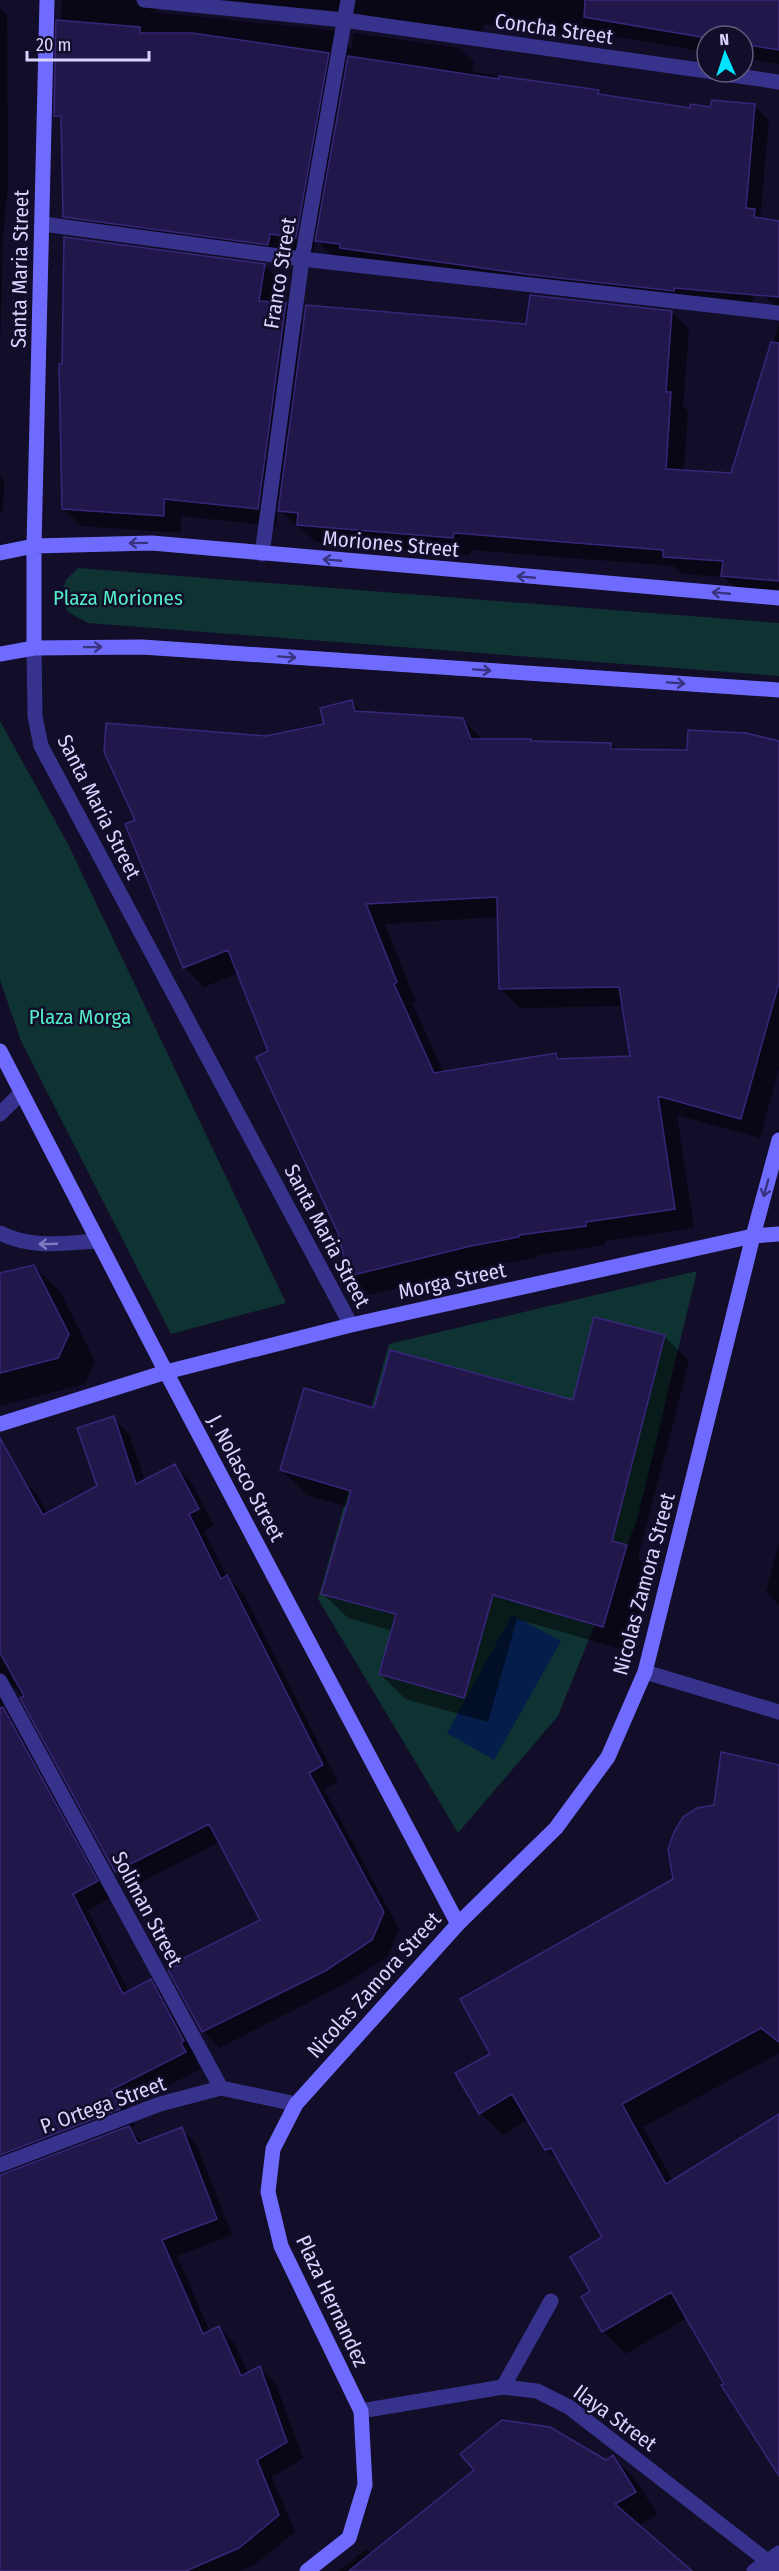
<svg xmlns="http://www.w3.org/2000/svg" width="779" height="2571" font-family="'Fira Sans Condensed',sans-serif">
  <rect width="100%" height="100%" fill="#120d28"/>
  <path fill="#0f3332" d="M78 568 779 623V676L88 623 68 612 60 598 66 580Z
    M0 721 68 844 286 1303 171 1334 21 1041 0 980Z
    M697 1271 637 1520 558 1716 458 1833 318 1599 389 1344Z"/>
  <path fill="#041d4a" d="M512 1615 561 1641 494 1760 447 1733Z"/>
  <path fill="#0007" fill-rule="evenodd" d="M62 0H779V64L743 58V36H707V52L624 38 512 29 484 24 480 44 375 29 357 11 354 26 163 7 152 12 332 30 351 49 354 33 459 48 474 62 472 72 598 91 603 96 691 109 754 106 769 120 752 307 331 255 316 239 313 254 82 234 65 216 63 122 56 115Z
    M0 8 7 16 8 187 3 233 0 356Z
    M779 241V310L764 295Z
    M264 265 282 283 279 304H286L305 324 528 326 672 312 689 330 683 406 688 411 684 471 732 474 779 324V596L740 593 724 577 682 574 673 566 471 550 470 555 316 542 278 509 276 526 181 516V533L81 526 64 509Z
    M0 476 4 480 3 513H0Z
    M352 702 363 713 462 719 482 739 533 743 611 744 617 751 689 752 779 742V1068L760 1138 677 1115 694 1228 605 1241V1245L538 1255V1257L491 1266 370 1295 351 1276 340 1233 239 973 204 987 184 967 127 825 137 821 266 738 325 725ZM499 917 500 988 520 1008 624 1006 632 1058 561 1060 555 1055 444 1073 412 1003 416 1002 385 924Z
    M34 1266 61 1293 95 1362 85 1384 0 1406V1275Z
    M664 1336 689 1361 638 1558 651 1571 628 1651 517 1619 488 1722 405 1699 380 1674 393 1631 348 1618 323 1594 348 1507 307 1495 282 1470 375 1410 574 1401Z
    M113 1418 129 1434 145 1481 175 1466 191 1482 214 1525 204 1531 227 1577 243 1593 338 1782 324 1789 399 1929 388 1956 341 1986 219 2048 203 2031 262 1921 220 1842 132 1887 116 1871 16 1688 8 1692 113 1897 88 1910 129 1992 150 1981 167 1997 200 2058 196 2059 201 2069 126 2106 135 2125 128 2128 144 2143 181 2129 197 2145 232 2235 177 2256 210 2332 219 2328 235 2344 248 2374 260 2368 276 2384 303 2458 272 2477 295 2532 255 2564 239 2571H0V1489L21 1478 37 1495 48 1514 99 1487Z
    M779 1542V1605L766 1592Z
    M779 1766V2053L643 2127 673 2181 779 2116V2473L687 2318 626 2354 604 2332 583 2297 592 2292 604 2237 563 2166 546 2149 529 2119 503 2135 480 2113 492 2054 675 1880 716 1806Z
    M613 2457 635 2479 657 2514 638 2526 689 2571H339L366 2549 372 2555Z"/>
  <path fill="#22174b" stroke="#37267a" stroke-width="1.5" fill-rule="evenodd" d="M585 0H779V50L743 44V36H707V38L584 17Z
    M56 20 140 27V33H192L329 53 296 238 270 234 268 245 63 217 61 116H54Z
    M348 56 499 79V76L571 86 599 90 598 94 690 108V104L710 107 712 100 755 104 746 208 755 209 754 217 779 221V297L674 288V291L532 275 340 248V244L315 241Z
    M64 237 265 264 259 301 286 303 258 509 164 499V516L62 509 59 364H62Z
    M530 295 672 311 666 392H671L666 469 731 473 771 342 779 343V581L721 576 723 561 663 557V550L454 533 453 538 297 525 298 513 278 511 306 305 526 324Z
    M352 700 355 711 463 718 471 739H531V741L611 743V749L687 750 688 730 746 733 779 741V983L741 1119 658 1096 675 1209 586 1222V1226L519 1235V1237L471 1246 349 1276 338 1233 256 1057 268 1051 228 950 183 968 125 824 135 820 104 752 106 723 266 736 324 724 320 708ZM497 897 499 989 619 987 630 1056 557 1059 556 1053 434 1073 394 984 397 982 366 904Z
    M34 1265 69 1334 58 1358 0 1373V1273Z
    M594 1317 665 1335 612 1541 627 1545 603 1627 493 1595 464 1698 379 1674 396 1614 321 1594 351 1491 280 1470 304 1388 374 1408 390 1350 573 1400Z
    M114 1416 136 1484 175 1464 199 1509 189 1514 221 1579 227 1575 323 1765 309 1773 384 1912 372 1940 325 1971 202 2032 168 1970 178 1965 176 1962 260 1920 209 1824 115 1872 20 1698 24 1696 0 1653V1438L43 1515 97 1486 77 1428Z
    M3 1707 98 1881 73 1894 123 1994 151 1979 184 2041 181 2043 186 2052 111 2090 120 2109 0 2155V1708Z
    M721 1752 779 1765V2042L761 2028 622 2104 666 2184 779 2114V2476L721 2385 724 2384 671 2292 602 2332 581 2297 590 2291 570 2257 602 2237 551 2148 545 2150 512 2094 479 2114 455 2073 490 2054 460 1999 673 1879 668 1849 674 1832 683 1817 697 1808 714 1805Z
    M129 2126 138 2144 182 2127 217 2219 162 2240 203 2334 219 2326 241 2376 260 2366 287 2442 257 2460 279 2515 239 2548 186 2571H0V2175Z
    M502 2420 550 2427 606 2460 613 2455 636 2492 615 2504 692 2571H349L474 2470 460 2454Z"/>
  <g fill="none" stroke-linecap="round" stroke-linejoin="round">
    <path stroke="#37338d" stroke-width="15" d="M0 1114 21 1093
      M0 1233C31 1249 64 1243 97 1241
      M503 2387 551 2301"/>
    <path stroke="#37338d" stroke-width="15" d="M144 0 344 20 707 71
      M711 72 779 82
      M43 224 302 259 779 313
      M262 554 302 259 348 0
      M34 648 35 716 41 746 351 1325
      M645 1672 779 1712
      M0 1681 221 2088
      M0 2165 160 2104 221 2088 296 2104
      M361 2411 503 2387 537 2391 569 2407 779 2570
      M754 2571 779 2553"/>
    <path stroke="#706bff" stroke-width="15" d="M0 553 34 546 152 543 779 598
      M34 648V546L47 0
      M0 654 34 648 142 647 779 690
      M0 1051 166 1372 458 1924
      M0 1424 166 1372 351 1325 753 1236 779 1234
      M307 2571 349 2538 365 2485 361 2411 281 2246 268 2192 273 2149 296 2104 458 1924 556 1828 608 1757 645 1672 753 1236 779 1140"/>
  </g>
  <defs><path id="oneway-shaft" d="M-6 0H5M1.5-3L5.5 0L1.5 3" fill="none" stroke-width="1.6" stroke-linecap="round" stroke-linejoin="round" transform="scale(1.5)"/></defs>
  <g stroke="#38337e">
    <use href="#oneway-shaft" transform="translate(138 543) rotate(179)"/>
    <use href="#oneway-shaft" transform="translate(332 560) rotate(-175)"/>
    <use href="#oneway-shaft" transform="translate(526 577) rotate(-175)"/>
    <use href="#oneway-shaft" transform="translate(721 593) rotate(-175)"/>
    <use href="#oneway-shaft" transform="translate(93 647) rotate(-1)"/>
    <use href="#oneway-shaft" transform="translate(287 657) rotate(4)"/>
    <use href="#oneway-shaft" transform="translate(482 670) rotate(4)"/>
    <use href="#oneway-shaft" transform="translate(676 683) rotate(4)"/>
    <use href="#oneway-shaft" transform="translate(766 1188) rotate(105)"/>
  </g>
  <use stroke="#807bc0" href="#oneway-shaft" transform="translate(48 1244) rotate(178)"/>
  <g text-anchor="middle" stroke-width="5" stroke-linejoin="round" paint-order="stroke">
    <g font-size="21" fill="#d9d4ff" stroke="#120d28">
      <text transform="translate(554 29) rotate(8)" y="7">Concha Street</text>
      <text transform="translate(20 269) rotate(-89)" y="7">Santa Maria Street</text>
      <text transform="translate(280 273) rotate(-81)" y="7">Franco Street</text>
      <text transform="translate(391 544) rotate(5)" y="7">Moriones Street</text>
      <text transform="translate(99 807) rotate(63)" y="7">Santa Maria Street</text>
      <text transform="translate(327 1236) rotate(62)" y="7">Santa Maria Street</text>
      <text transform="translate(452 1281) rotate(-12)" y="7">Morga Street</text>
      <text transform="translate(246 1478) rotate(62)" y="7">J. Nolasco Street</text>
      <text transform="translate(644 1584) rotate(-75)" y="7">Nicolas Zamora Street</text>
      <text transform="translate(147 1909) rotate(62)" y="7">Soliman Street</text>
      <text transform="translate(374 1985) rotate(-48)" y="7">Nicolas Zamora Street</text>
      <text transform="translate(103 2105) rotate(-20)" y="7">P. Ortega Street</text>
      <text transform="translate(332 2301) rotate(65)" y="7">Plaza Hernandez</text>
      <text transform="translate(615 2418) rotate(36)" y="7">Ilaya Street</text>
    </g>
    <g font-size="21" fill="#52edc7" stroke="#120d28">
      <text x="118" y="605">Plaza Moriones</text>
      <text x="80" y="1024">Plaza Morga</text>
    </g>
  </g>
  <g transform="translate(725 54) rotate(357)"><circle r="28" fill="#120d28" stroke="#625d7e" stroke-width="1.5"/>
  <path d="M0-4.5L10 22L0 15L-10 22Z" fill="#00e4ff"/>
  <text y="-9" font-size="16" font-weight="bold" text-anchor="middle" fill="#d9d4ff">N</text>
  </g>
  <path d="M27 51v9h122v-9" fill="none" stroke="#d9d4ff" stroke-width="3"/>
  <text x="36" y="51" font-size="18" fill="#d9d4ff" stroke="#120d28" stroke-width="4.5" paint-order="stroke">20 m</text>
</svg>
